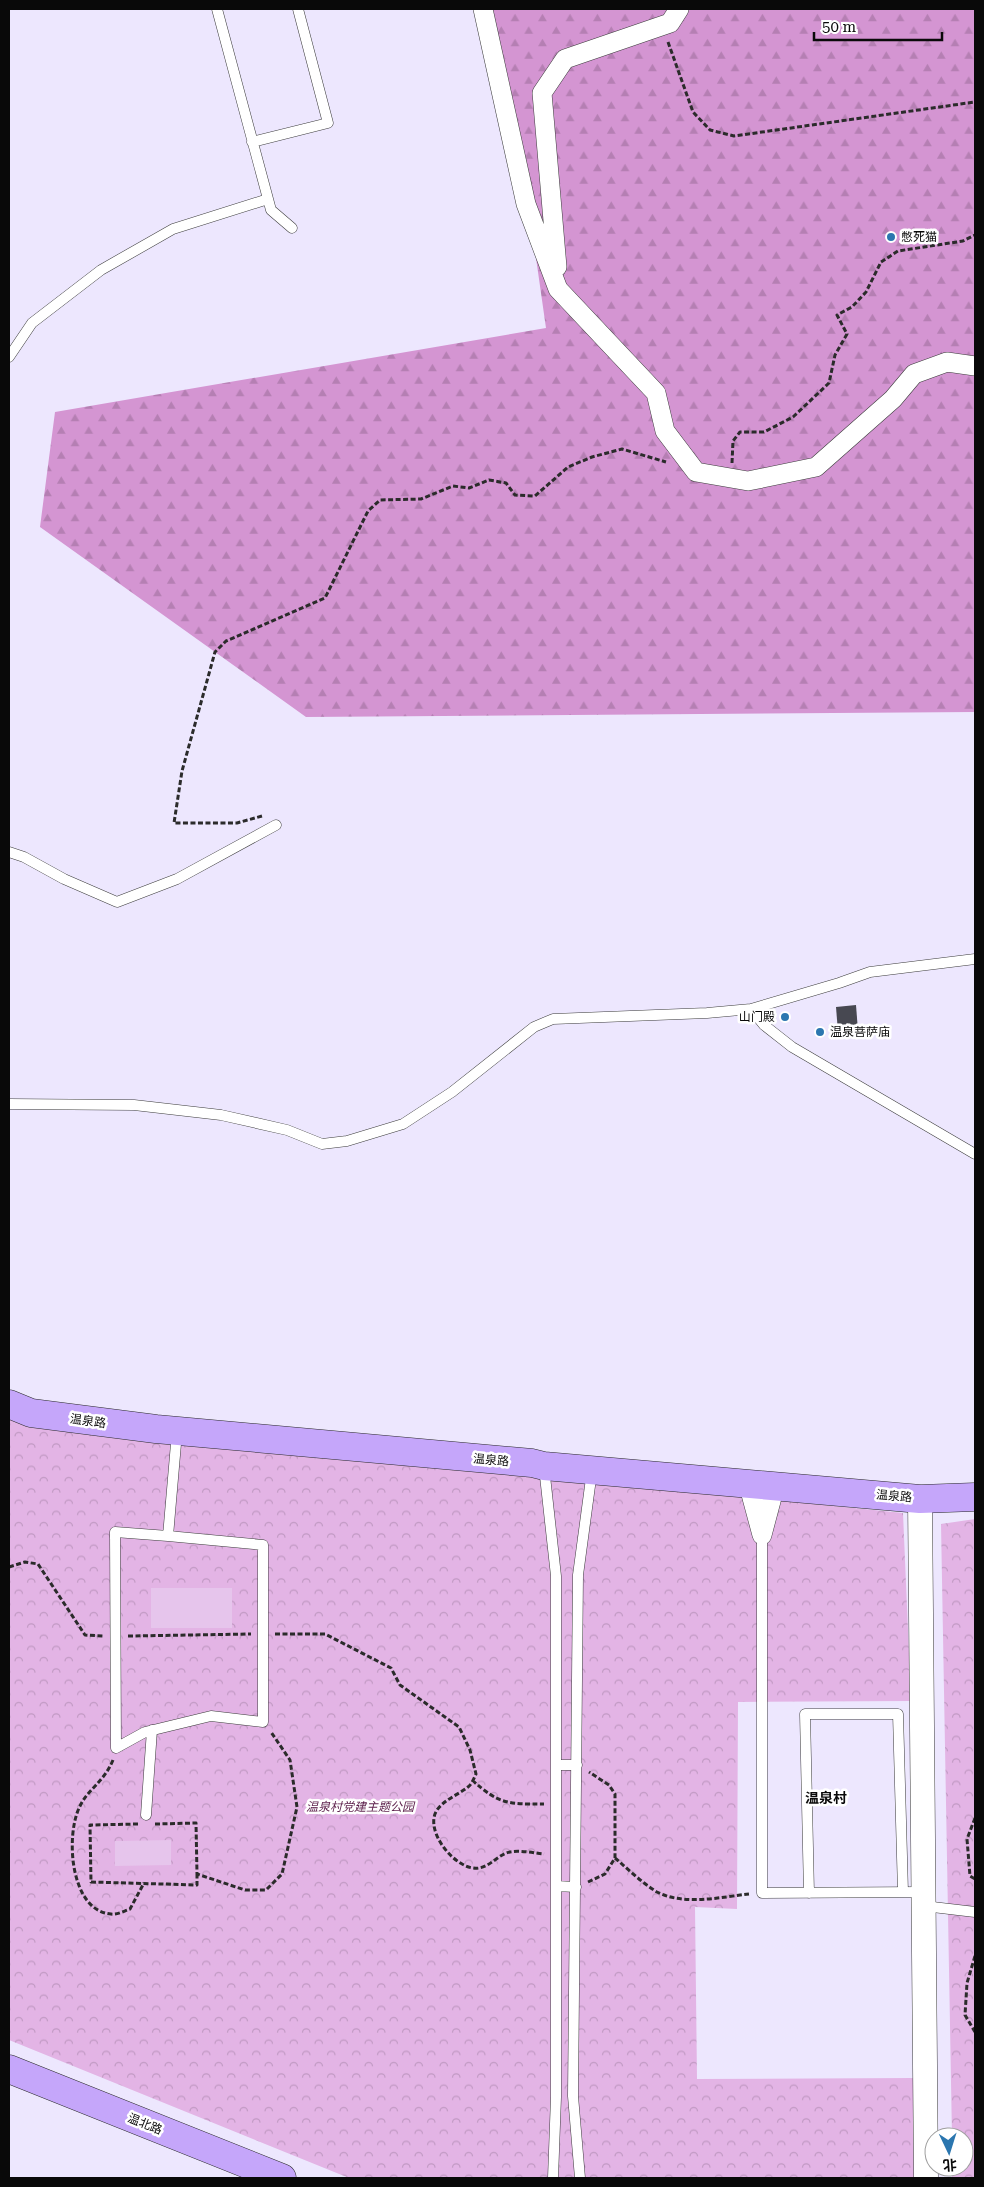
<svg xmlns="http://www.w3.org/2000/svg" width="984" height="2187" font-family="'Roboto Serif','Noto Sans SC',serif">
  <defs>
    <pattern id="forest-firs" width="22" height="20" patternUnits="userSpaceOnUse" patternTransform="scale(1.25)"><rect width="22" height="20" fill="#d495d2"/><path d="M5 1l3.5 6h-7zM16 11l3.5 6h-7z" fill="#b57fb3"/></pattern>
    <pattern id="park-crowns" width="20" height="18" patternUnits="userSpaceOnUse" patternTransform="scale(1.25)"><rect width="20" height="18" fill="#e3b4e5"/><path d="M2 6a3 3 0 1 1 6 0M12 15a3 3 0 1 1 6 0" fill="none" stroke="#c199c3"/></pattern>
  </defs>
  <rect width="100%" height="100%" fill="#ede7fe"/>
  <path fill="url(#forest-firs)" d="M491 9H975V712L306 717 40 527 55 412 546 328 520 146Z"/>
  <path fill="url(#park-crowns)" d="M9 1415 22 1422 903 1513 911 1701 738 1702 737 1909 695 1907 697 2079 913 2078 915 2178H349L9 2040Z
    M975 1519V2178H952V2167H964V2137H952L941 1524Z"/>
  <path fill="#e6c5ec" d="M151 1588H232V1628H151Z
    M171 1840V1865L115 1866V1841Z"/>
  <path fill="#474851" d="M856 1005 858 1031 838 1032 836 1007Z"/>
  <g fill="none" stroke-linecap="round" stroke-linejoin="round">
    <g stroke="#3c3c3c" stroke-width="11">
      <path id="service" d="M217 9 271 210 292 228
        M252 142 328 123 298 9
        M9 357 32 323 101 270 173 229 268 199
        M9 852 24 857 64 879 117 902 177 879 276 825
        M751 1009 764 1025 792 1047 975 1154
        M9 1104 134 1105 221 1115 287 1130 322 1144 347 1141 403 1124 452 1092 534 1027 553 1019 707 1013 751 1009 839 983 870 972 975 959
        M544 1467 556 1576V2097L553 2178
        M762 1535V1893L923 1892
        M168 1536 263 1545V1722L211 1716 145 1732 116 1748 115 1532 168 1536 177 1432
        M557 1765H577
        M146 1815 152 1730
        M556 1886 576 1887
        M809 1893 805 1714H898L903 1892
        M924 1906 975 1912
        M580 2178 573 2096 578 1575 592 1471"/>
    </g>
    <g stroke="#3c3c3c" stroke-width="20">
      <path id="minor" d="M483 9 526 204 558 289 656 393 665 431 696 472 748 481 816 467 893 399 914 374 947 362 975 366
        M557 267 542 93 565 59 670 23 679 9
        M748 1483 762 1535 775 1486"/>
    </g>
    <g stroke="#3c3c3c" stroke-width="25">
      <path id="tertiary" d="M920 1499 926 2178"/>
    </g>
    <g stroke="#2b2b2b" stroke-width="29">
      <path id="secondary" d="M9 1404 31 1413 156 1429 532 1463 544 1466 920 1499 975 1497
        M9 2069 282 2178"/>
    </g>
    <path stroke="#2b2b2b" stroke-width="3" stroke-dasharray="5 2.5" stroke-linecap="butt" d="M668 42 693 112 710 130 734 136 975 102
      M732 463 733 441 740 432H764L793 417 829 383 835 355 847 334 837 315 852 307 866 292 881 262 898 251 963 241 975 235
      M262 816 237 823H174L182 771 215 652 226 641 325 598 368 511 380 500 421 499 453 486 469 488 489 480 506 483 515 495 535 496 568 467 592 457 622 449 666 462
      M9 1567 25 1562 38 1564 85 1635 104 1636
      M275 1634H325L391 1668 400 1685 459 1727 470 1750 476 1774C474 1778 472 1784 468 1787 458 1795 445 1799 437 1810 423 1831 457 1872 479 1868 491 1866 499 1854 510 1852 520 1850 534 1853 544 1854
      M128 1636 251 1634
      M113 1760C104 1782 88 1789 80 1806 65 1835 70 1911 111 1914 117 1915 124 1911 130 1909L144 1883
      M472 1780C500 1805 508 1804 544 1804
      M975 1818 967 1839 970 1876 975 1879
      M138 1824 90 1825 91 1882 197 1885V1874
      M155 1824 196 1823 197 1874 245 1890H266L282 1874 297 1807 290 1760 271 1732
      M615 1858C628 1869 642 1883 657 1892 684 1906 721 1897 749 1894
      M588 1882 605 1874 615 1858V1794L609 1785 589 1772
      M975 1956 967 1983 965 2015 975 2032"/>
    <use href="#service" stroke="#fff" stroke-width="10"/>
    <use href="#minor" stroke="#fff" stroke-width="19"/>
    <use href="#tertiary" stroke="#fff" stroke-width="24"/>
    <use href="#secondary" stroke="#c5a6fa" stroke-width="28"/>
  </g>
  <g fill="#2b76af" stroke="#fff" stroke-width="2">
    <circle cx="891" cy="237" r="5"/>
    <circle cx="785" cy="1017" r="5"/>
    <circle cx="820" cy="1032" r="5"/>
  </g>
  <g text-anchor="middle" stroke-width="5" stroke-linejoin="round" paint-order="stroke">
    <g font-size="12" fill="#090909" stroke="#fff" text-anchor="start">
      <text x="901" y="241">憋死猫</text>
      <text x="775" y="1021" text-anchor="end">山门殿</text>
      <text x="830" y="1036">温泉菩萨庙</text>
    </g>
    <g font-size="12" fill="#090909" stroke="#fff">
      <text transform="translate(88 1421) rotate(8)" y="4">温泉路</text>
      <text transform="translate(491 1460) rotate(5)" y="4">温泉路</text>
      <text transform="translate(894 1496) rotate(5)" y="4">温泉路</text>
      <text transform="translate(145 2124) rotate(22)" y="4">温北路</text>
    </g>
    <g font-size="12" font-style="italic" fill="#5c1f4b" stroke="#fff">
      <text x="360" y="1811">温泉村党建主题公园</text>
    </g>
    <g font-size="14" font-weight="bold" fill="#090909" stroke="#fff">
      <text x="826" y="1803">温泉村</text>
    </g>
  </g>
  <rect width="984" height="2187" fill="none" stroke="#090909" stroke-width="20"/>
  <g transform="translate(949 2152) rotate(176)"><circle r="24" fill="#ffffff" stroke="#9d9d9d"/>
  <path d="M0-4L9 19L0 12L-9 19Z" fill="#2b76af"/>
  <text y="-8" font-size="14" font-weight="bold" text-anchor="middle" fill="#090909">北</text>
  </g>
  <path d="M814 32v8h128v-8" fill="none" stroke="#090909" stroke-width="2.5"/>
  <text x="822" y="32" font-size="15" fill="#090909" stroke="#ffffff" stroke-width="4" paint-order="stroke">50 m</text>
</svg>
